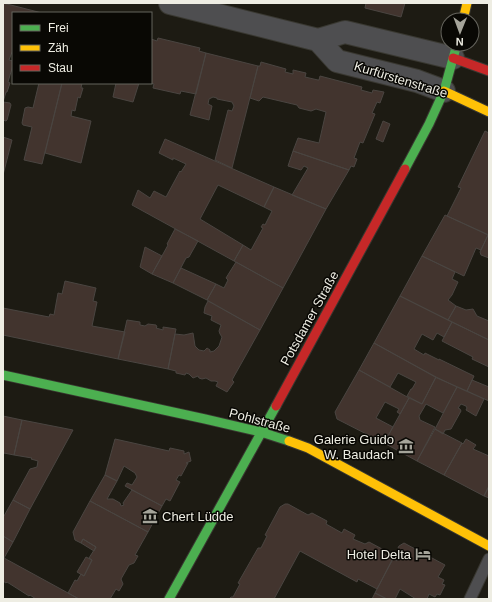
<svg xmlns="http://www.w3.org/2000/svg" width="492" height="602" font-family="Arial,sans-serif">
  <rect width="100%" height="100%" fill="#1d1b13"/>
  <path fill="#42342e" stroke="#4a4541" d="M3 3 42 13H13V51L12 52 9 60 13 61V65L8 82 10 83 7 92H6L3 102 10 103 11 105 7 120 6 121 3 120Z
    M366 3H405L401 17 365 8Z
    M158 38 200 48 199 51 206 53 196 94 181 91 180 94 153 88 154 84 151 83V39L157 41Z
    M206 53 258 66 232 168 215 160 228 110 232 111 234 106 232 102 217 99V98L213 97 209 99 208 104 212 106 209 120 190 115Z
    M261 62 286 69 285 72 293 74V70L306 73 305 77 318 80H319L320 76 362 87 361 90 372 93 373 90 384 92 380 103 377 102 372 113 375 114 363 143 360 142 354 158 357 159 354 167 351 166 349 170 293 151 298 138 319 143 326 112 316 109 311 111 299 108 297 105 263 97 259 101 250 98 258 66H260Z
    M39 83H62L42 164 24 160 32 127 23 125 22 123 25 108 28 107 33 108Z
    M62 83H82L81 88H83L80 98 78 97 75 111 72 110 71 116 91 121 81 163 45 153Z
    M116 83H139L133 102 113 97Z
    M383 121 390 124 383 142 376 139Z
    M485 131 489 133V235L447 216 461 188 458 187Z
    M3 137 12 140 3 175Z
    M165 139 274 187 264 207 218 185 200 219 243 245 234 261 132 205 138 190 150 198 154 191 166 197 180 171 181 172 186 164 173 158V160L159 153Z
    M293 151 349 170 326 209 292 195 308 168 304 166 301 170 288 166Z
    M274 187 326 209 283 288 234 261 243 245 251 250 263 228 261 227 263 224 265 225 272 211 264 207Z
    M445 215 488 235 481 250 476 248 464 276 422 256Z
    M175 229 198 241 189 257 186 258 173 283 152 274 168 245 167 244Z
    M488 235H489V258L481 255 480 252Z
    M145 247 162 256 152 274 140 267Z
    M422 256 455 272 452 279 458 282 452 295 448 300 456 306 448 320 400 296Z
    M236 262 283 288 260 330 207 300 216 284 224 288 228 280 226 278Z
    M181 268 216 284 207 300 173 283Z
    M65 281 96 288 93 301 97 302 92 326 125 332 118 359 3 335V308L49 317 50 314 54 315 58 293 62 294Z
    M400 296 452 322 444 337 437 333 433 340 422 334 414 349 424 355 425 353 439 360V359L474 376 467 391 437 378 374 343Z
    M208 301 260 330 232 380 234 382 227 392 216 386 218 382 215 381H211L206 378 202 379 199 378 198 376 193 378 189 374 186 373 185 375 176 373V371L168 369 175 334 184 335 193 333 195 346 199 350 204 351 207 348 210 350V352L214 351 219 346 222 337 220 334 219 331 221 325 211 320 212 316 204 313 205 307Z
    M456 306 466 310 473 309 477 316 489 321V340L448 320Z
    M127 320 140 322V325L145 326 148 324 156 325 157 327 156 328 163 330V327L176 329 168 369 118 359Z
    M452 322 489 340V367L472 359 473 357 442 341Z
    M374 343 436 377 422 404 407 396 411 389H412L416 382 398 373 390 387 359 370Z
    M359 370 409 398 400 414 397 412 399 409 385 402 376 418 393 427 384 443 337 419 335 412Z
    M436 377 457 387 443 413 426 404 419 416 420 420 435 427 417 461 384 443 409 398 422 404Z
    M472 380 489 387V401L467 391Z
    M457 387 484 399 476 416 466 410 467 408 466 406 461 404 458 408 460 409 461 411 451 429 445 430 443 434 435 429Z
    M3 416 22 420 14 455 4 453 3 455Z
    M22 420 73 430 30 509 13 500 30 469 37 467 38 461 31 459 32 458 14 455Z
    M435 429 462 443 444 475 417 461Z
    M115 439 169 451 170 448 184 451V454L189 452 191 461 186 463H188L181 476 179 475 176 480 180 482 170 501 166 499 162 506 125 486 127 483 132 485 137 477 135 473 124 466 117 481 105 475Z
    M466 439 476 445 473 449 489 456V486L484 496 444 475 462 443 463 444Z
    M105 475 117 481 107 499H113L120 503 121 506 124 505 123 503 132 490 162 506 148 532 90 501Z
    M489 486V498L484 496Z
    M13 500 30 509 13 542 3 536V516H4Z
    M90 501 148 532 135 555 138 556 134 563 129 565 121 579 123 584 119 591 116 589 110 599H79L68 593 75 580 77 581 81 574 84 576 92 560 89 558 96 547 83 539 81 543 75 540 73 532Z
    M285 504H288L308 515 312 513 327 521 326 524 342 533 344 529 355 535 353 539 365 544 369 542 384 550 383 554 393 559 377 589 358 579 357 582 300 551 274 599H229L231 597H233L240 584 238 583 258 548H261L267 536 265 535 280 507Z
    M3 536 13 542 4 558 3 557Z
    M83 539 96 547 94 551 81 543Z
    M404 543 445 565 438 577 444 580 442 584 445 585 440 595 437 594 435 597 429 594 427 599H416L400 589 395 599H387L375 593 393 558 397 561 401 552 398 548 399 546Z
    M3 557 4 558 79 599H36L30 595 29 596 7 582 6 583 3 581Z
    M86 557 92 560 84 576 77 572Z
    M375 593 387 599H372Z"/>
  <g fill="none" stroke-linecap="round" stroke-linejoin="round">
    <g stroke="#393831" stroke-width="13">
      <path id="lane" d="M470 599 489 559"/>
    </g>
    <g stroke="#393831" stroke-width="24">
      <path id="street" d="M170 3 318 40 337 61 417 81 444 91
        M318 40 345 32 453 58"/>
    </g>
    <g stroke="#393831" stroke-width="11">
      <path id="fast" d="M405 169 429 124 444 91 457 44
        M3 375 205 419 261 432 289 441
        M169 599 276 406"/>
    </g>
    <g stroke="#393831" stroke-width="11">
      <path id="slow" d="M463 20 467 3
        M444 91 489 112
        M289 441 308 448 489 546"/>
    </g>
    <g stroke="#393831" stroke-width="11">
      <path id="jam" d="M453 58 489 71
        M276 406 405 169"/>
    </g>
    <use href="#lane" stroke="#4e4e50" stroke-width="11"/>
    <use href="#street" stroke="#4e4e50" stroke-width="22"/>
    <use href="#fast" stroke="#4caf50" stroke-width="9"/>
    <use href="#slow" stroke="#ffc107" stroke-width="9"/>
    <use href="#jam" stroke="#c62828" stroke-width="9"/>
  </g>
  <defs>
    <g id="museum-bare" transform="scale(1.2)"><path d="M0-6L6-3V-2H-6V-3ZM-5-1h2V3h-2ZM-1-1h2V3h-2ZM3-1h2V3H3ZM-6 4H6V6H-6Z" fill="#a5a49a" stroke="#090804" stroke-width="2.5" paint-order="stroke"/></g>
    <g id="hotel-bare" transform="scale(1.2)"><path d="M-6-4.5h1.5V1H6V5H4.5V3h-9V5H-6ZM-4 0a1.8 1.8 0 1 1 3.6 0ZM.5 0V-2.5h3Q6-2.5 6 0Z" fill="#a5a49a" stroke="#090804" stroke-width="2.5" paint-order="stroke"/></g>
  </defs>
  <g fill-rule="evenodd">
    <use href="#museum-bare" x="406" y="446"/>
    <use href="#museum-bare" x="150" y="516"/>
    <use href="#hotel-bare" x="423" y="554"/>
  </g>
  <g text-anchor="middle" stroke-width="3" stroke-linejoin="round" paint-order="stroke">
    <g font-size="13" fill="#eeede3" stroke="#090804">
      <text transform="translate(401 79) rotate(17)" y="5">Kurfürstenstraße</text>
      <text transform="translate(309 318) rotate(-61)" y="5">Potsdamer Straße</text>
      <text transform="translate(260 420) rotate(15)" y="5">Pohlstraße</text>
    </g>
    <g font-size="13" fill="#eeede3" stroke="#090804" text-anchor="end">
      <text x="394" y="444">Galerie Guido<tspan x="394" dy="15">W. Baudach</tspan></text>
      <text x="162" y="521" text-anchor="start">Chert Lüdde</text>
      <text x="411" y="559">Hotel Delta</text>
    </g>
  </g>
  <rect width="492" height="602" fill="none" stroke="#eeede3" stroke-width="8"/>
  <rect x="12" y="12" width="140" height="72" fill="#090804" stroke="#65645d"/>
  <rect x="20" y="25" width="20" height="6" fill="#4caf50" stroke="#65645d"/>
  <text x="48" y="32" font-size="12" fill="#eeede3">Frei</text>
  <rect x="20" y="45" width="20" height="6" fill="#ffc107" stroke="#65645d"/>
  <text x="48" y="52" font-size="12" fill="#eeede3">Zäh</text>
  <rect x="20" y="65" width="20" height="6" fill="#c62828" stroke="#65645d"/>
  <text x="48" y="72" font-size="12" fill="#eeede3">Stau</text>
  <g transform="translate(460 32) rotate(181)"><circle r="19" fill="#090804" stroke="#65645d"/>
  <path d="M0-3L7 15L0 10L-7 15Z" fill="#a5a49a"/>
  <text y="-6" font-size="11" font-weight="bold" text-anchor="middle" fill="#eeede3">N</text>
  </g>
</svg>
